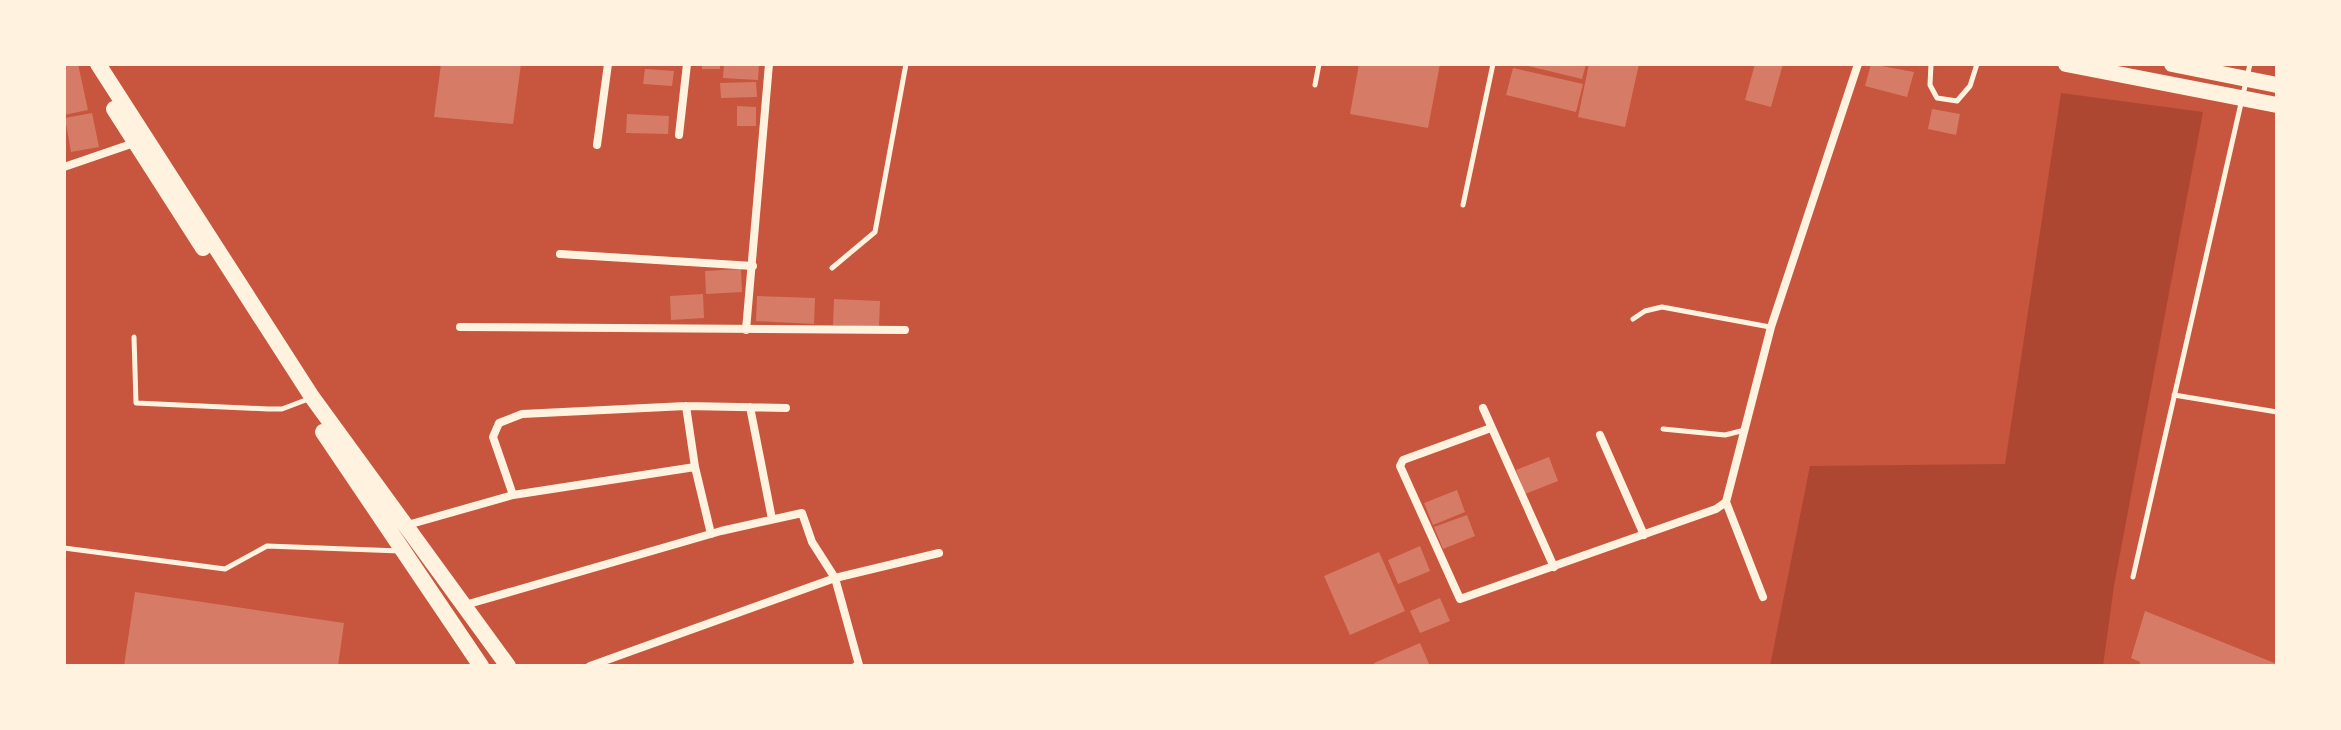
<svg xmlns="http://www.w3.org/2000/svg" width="2341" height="730" font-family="Signika,sans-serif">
  <rect width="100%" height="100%" fill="#c8553d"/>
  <path fill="#ae4732" d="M2061 93 2203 112 2114 586 2103 666H1770L1810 466 2005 464Z"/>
  <path fill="#d67c66" d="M78 64 88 110 64 115V66Z
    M441 64H521L513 124 434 117Z
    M702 64H720V69H702Z
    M724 64H759L758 80 723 78Z
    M1359 64H1440L1428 128 1350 114Z
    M1520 64H1586L1582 79Z
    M1589 64H1639L1625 127 1578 117Z
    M1755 64H1783L1771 107 1745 100Z
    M1871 64 1914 72 1907 97 1865 86Z
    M1513 68 1583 84 1576 112 1506 95Z
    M645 69 674 71 672 86 643 84Z
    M756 82 757 97 721 98 720 83Z
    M737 106 756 107V126H737Z
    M1932 109 1960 114 1956 135 1928 129Z
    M92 113 99 147 71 152 65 118Z
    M627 114 669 116 668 134 626 133Z
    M741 269 742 292 706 294 705 271Z
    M703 294 704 318 671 320 670 296Z
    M757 296 815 298 814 324 756 321Z
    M834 299 880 301 879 327 833 325Z
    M1549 457 1558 481 1525 494 1516 470Z
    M1457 490 1465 512 1433 525 1424 503Z
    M1467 515 1475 536 1443 549 1434 527Z
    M1420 546 1430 571 1398 584 1388 560Z
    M1379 552 1405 611 1350 635 1324 576Z
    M135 592 344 623 338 666H124Z
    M1440 598 1450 621 1420 633 1410 611Z
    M2145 611 2277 664V666H2139L2140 662 2131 658Z
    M1420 643 1430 666H1375L1374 663Z"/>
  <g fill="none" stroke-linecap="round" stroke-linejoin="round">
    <path stroke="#fff3e0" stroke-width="5" d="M1931 64 1930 85 1937 98 1957 101 1970 86 1977 64
      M1315 85 1319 64
      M1463 205 1493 64
      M832 268 875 232 906 64
      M1633 319 1645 311 1662 307 1770 327
      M134 337 136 403 268 409H282L311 398
      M2174 395 2277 412
      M1663 429 1725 435 1745 430
      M64 548 225 569 267 546 400 551
      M2133 577 2250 64"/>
    <path stroke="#fff3e0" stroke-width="8" d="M679 135 687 64
      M597 145 608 64
      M64 167 137 142
      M560 254 753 266
      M460 327 905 330
      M746 330 769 64
      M750 407 772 519
      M1483 408 1554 567
      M1491 428 1403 460 1400 466 1460 599 1716 509 1726 502 1771 327 1858 64
      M1600 435 1644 535
      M695 467 711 534
      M513 495 695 467 686 406
      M1726 502 1763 597
      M404 526 513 495 493 437 499 423 522 414 686 406 786 408
      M465 605 721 531 802 513 812 542 835 578 859 665 856 666
      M590 666 835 578 939 553"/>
    <path stroke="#fff3e0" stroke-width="16" d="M98 64 312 397 508 666
      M2066 64 2277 105
      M2172 64 2277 85
      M114 109 203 248
      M323 432 481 666"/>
  </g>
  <rect width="2341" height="730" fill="none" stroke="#fff3e0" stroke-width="132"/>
</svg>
